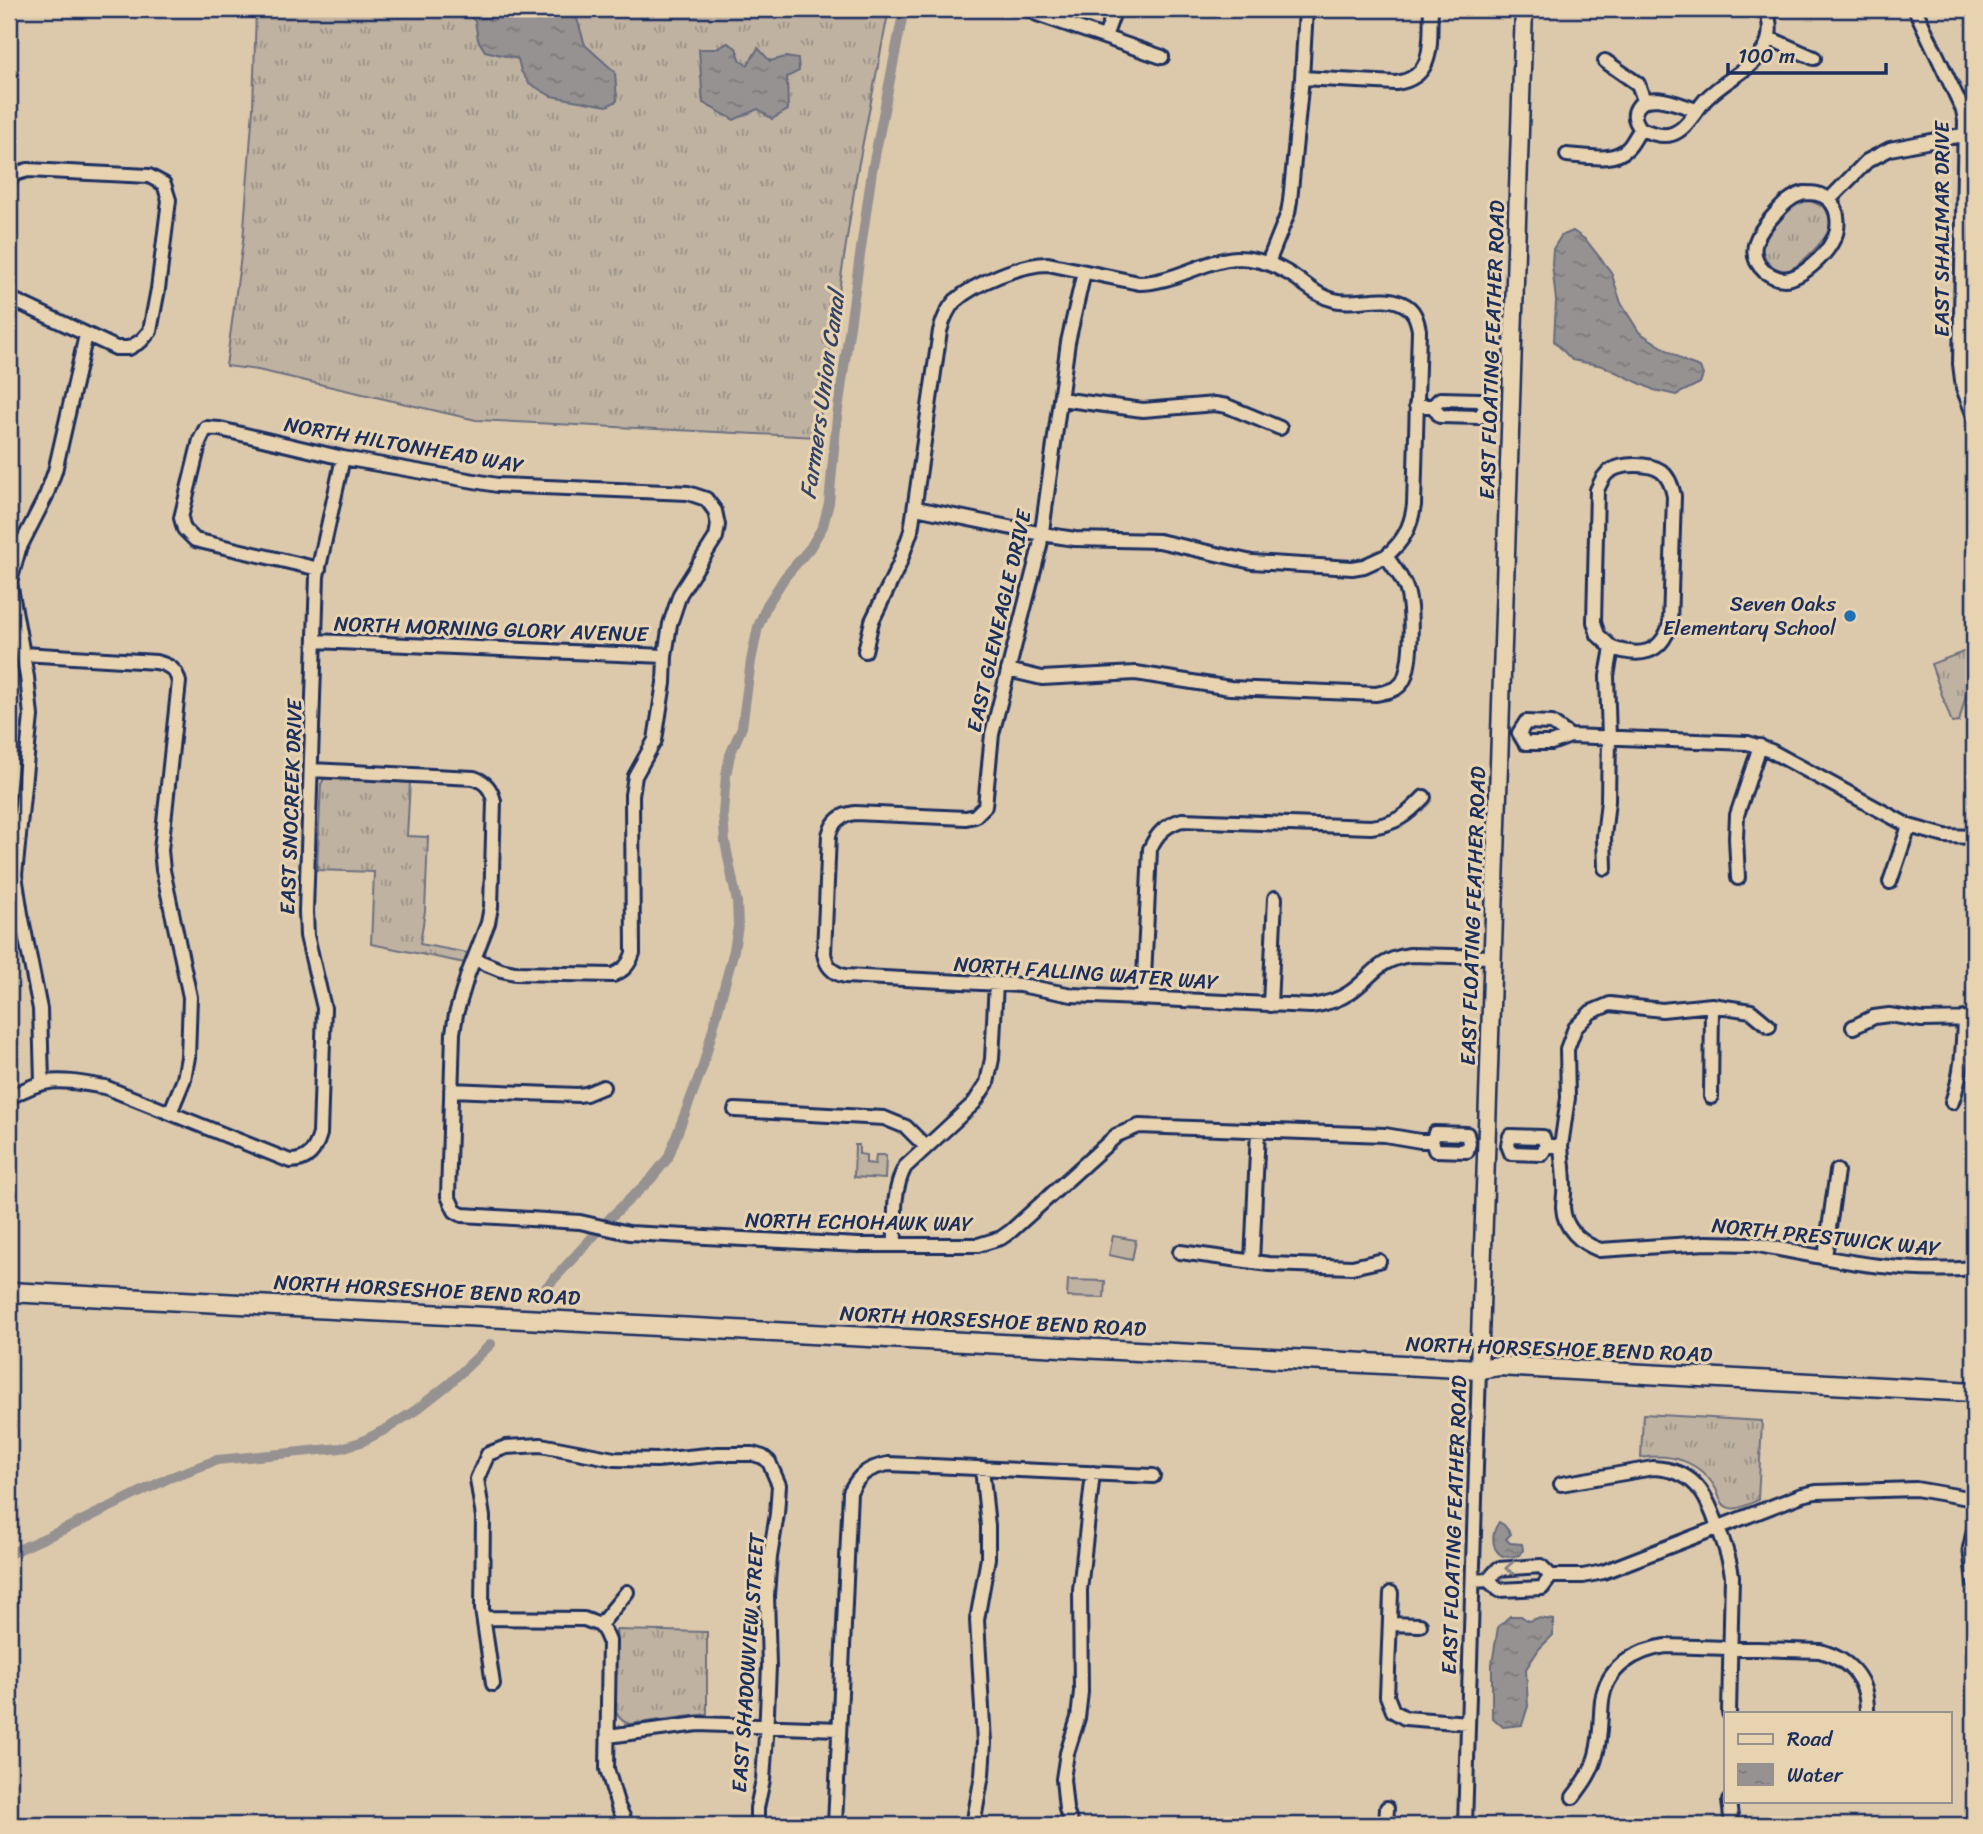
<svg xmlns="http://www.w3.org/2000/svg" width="1983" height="1834" font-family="Sriracha,sans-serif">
  <defs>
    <pattern id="grass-tufts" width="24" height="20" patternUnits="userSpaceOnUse" patternTransform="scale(1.75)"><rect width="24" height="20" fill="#bfb2a1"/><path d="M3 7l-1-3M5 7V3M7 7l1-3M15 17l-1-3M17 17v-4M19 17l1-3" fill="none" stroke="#9a9186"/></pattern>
    <pattern id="water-ripples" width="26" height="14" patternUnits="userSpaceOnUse" patternTransform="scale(1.75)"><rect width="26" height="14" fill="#969291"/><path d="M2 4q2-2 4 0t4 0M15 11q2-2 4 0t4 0" fill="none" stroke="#7a787a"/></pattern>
  </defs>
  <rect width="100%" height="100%" fill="#dcc9ac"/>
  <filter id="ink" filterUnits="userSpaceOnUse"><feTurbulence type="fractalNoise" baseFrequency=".0143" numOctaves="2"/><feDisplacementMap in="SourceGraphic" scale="14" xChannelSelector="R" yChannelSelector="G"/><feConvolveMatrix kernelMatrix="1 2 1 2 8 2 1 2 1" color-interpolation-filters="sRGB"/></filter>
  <g filter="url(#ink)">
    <path fill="url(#grass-tufts)" stroke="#6d7080" stroke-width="2" d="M256 9H889L856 178 817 437 476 420 258 370 226 366 243 241 253 108Z
      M1809 200 1825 208C1829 214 1831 221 1829 229 1826 239 1799 268 1788 270 1771 272 1757 253 1765 237 1767 233 1771 229 1775 225 1785 214 1793 202 1809 200Z
      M1974 648V663L1959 722 1952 723 1931 664Z
      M329 778 410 782 407 836 428 837 425 911 420 944 468 953 465 963 371 944 374 872 317 870 321 784 324 779Z
      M855 1145H859V1154L866 1155V1163L875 1164 876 1155H886L885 1179 854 1177Z
      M1643 1414 1762 1421 1758 1500C1750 1503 1736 1512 1727 1507 1720 1504 1719 1495 1716 1489 1700 1461 1671 1453 1641 1458Z
      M616 1630 707 1632V1714L630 1724C623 1722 619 1719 616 1712Z"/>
    <path fill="#bfb2a1" stroke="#6d7080" stroke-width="2" d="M1113 1236 1136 1240 1132 1260 1109 1255Z
      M1068 1280 1105 1281 1104 1298 1067 1297Z"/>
    <path fill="url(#water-ripples)" stroke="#656a7d" stroke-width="2" d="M467 9H571L575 12 585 45 615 72 617 101 607 106 551 96 529 83 521 71 518 59 485 51 478 40 475 21 467 14Z
      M728 43 736 48 741 61 748 65 758 48 770 61 786 57 798 59 799 71 787 77 788 110 772 119 758 109 734 120 703 103 699 49H715Z
      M1573 231 1586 240 1611 272 1621 303 1639 332 1686 362 1700 367 1703 375 1700 383 1676 395 1654 390 1603 366 1572 360 1554 341 1556 301 1552 264 1553 249 1561 236Z
      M1499 1522 1504 1525 1511 1534 1506 1539 1510 1543 1522 1544 1523 1550 1519 1555C1514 1556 1506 1559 1501 1555 1490 1547 1492 1532 1499 1522Z
      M1510 1616H1521L1528 1621 1538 1618 1553 1620V1635L1539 1649 1526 1669 1528 1706 1522 1725 1503 1727 1492 1717V1664L1498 1627Z"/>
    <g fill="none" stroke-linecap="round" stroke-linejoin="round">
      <path stroke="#969291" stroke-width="10" d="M541 1293 612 1216 651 1179 668 1158 703 1066 734 950 738 926 737 902 725 842 723 814 726 775 730 755 742 727 751 661 758 627 767 605 785 577 810 548 823 526 829 503 837 417 872 171 904 9
        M9 1554 69 1527 169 1478 217 1460 341 1448 361 1442 388 1428 416 1410 449 1384 491 1344"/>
      <g stroke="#1b2f5e" stroke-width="18">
        <path id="minor" d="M1028 9 1037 14 1162 57
          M1915 9 1963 110 1965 121 1960 364 1963 388 1974 416
          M1105 37 1115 9
          M1769 38 1814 58
          M1605 61 1638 84 1644 100
          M1302 78 1396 83C1437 77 1429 40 1431 9
          M1697 110C1681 106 1648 89 1637 108 1632 116 1636 123 1641 129 1650 133 1663 137 1672 134 1687 129 1696 110 1706 99 1734 70 1784 60 1766 9
          M1567 155C1585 156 1614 163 1628 148 1633 143 1636 135 1641 129
          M9 182 14 174 28 170 149 176 164 184 169 200 158 289 150 331 141 341 129 348H116L9 298
          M1804 193C1812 193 1822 193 1829 200 1839 209 1840 229 1833 240 1826 255 1801 279 1784 279 1776 279 1770 275 1764 271 1744 252 1759 231 1774 215 1783 205 1790 197 1804 193Z
          M1829 200 1867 161 1890 149 1972 133
          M1268 263 1288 213 1290 201 1302 78 1306 9
          M1084 272 1068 342 1040 546 992 734 985 806 975 816 966 818 855 813C840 815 833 821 829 835L824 953C826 966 832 973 845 976L1020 985 1072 995 1311 1006C1325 1004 1337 1001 1349 993 1373 977 1376 960 1410 955L1493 957
          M1060 399 1143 410 1215 404 1227 406 1280 428
          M1416 406H1433L1440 399 1480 400 1486 408 1479 417 1440 416 1433 406
          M916 508 1042 534 1075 539 1159 541 1252 562 1352 568 1364 566 1386 556
          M319 569 195 540 184 529 181 518 200 440 206 428 220 429 343 458 497 485 688 493 706 499 715 511 718 525 716 537 680 594 670 624 665 656 664 683 655 740 635 776 632 795 633 953C629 965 624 970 613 975L515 973 501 970 474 959
          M315 641 665 656
          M865 651 872 621 899 565 911 531 940 331C943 320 947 309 955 301 975 283 1022 264 1048 264L1139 283C1174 283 1203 260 1237 258 1255 258 1273 264 1288 273 1304 282 1316 296 1334 300 1356 306 1383 293 1403 304 1414 309 1417 319 1419 330L1414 505C1411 527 1403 542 1386 556 1393 566 1402 577 1406 588 1413 605 1413 671 1401 684 1395 691 1385 692 1376 694L1230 688 1136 673 1042 678 1008 670
          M23 654 156 662C169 665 176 669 179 682L161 850 163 870 190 997 188 1057 184 1079 170 1113
          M1526 722 1552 723 1570 736 1551 743H1525L1519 733Z
          M1570 736 1748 743 1771 751 1909 826 1945 836 1974 837
          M311 770 474 778C486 782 491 789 494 801L491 907 488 923 468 974 456 1014 453 1033 448 1196 455 1211 462 1215 580 1222 629 1233 859 1245H978L1001 1238 1011 1231 1117 1135 1139 1126 1385 1135 1420 1141H1432
          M1605 868 1604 837 1608 801 1609 737 1607 676 1612 648 1598 635 1594 622 1597 490C1601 482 1603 475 1610 471 1622 463 1649 463 1661 471 1669 477 1672 486 1674 496L1670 624C1661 655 1639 657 1612 648
          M1738 878 1736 838 1737 815 1760 746
          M1890 882 1909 826
          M1143 999 1150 849C1157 833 1166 825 1182 820L1371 827C1396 824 1407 815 1424 797
          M1270 1005 1275 898
          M1853 1027 1874 1017 1889 1015 1922 1020 1974 1019
          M42 1082 40 1009 21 914 15 875 31 716 27 677 10 582 19 549 46 496 55 471 86 335
          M451 1090 578 1095 586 1094 603 1087
          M1711 1097 1712 1005
          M9 1098C48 1075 62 1080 105 1087L290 1161C308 1161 315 1151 320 1134L324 1008 307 936 306 911 317 576 343 458
          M1952 1102C1962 1074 1963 1048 1964 1018
          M735 1110 884 1118 906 1127 926 1147
          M1435 1133 1467 1134 1469 1143 1467 1151 1435 1150 1432 1141Z
          M1510 1136 1543 1137 1546 1146 1542 1154 1511 1153 1508 1145Z
          M1546 1146H1561C1562 1159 1564 1172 1564 1185 1565 1192 1563 1200 1563 1207 1564 1229 1581 1243 1600 1250L1706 1243 1753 1244C1826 1258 1900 1275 1974 1268
          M1561 1146 1568 1098 1567 1049 1575 1028 1591 1012 1610 1004 1662 1010 1712 1005 1751 1011 1769 1026
          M895 1245C895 1219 892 1191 905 1167L974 1103 987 1083 992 1059 996 983
          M1180 1252 1269 1264 1352 1267 1379 1261
          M1825 1257 1837 1171
          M1252 1262 1258 1130
          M1561 1484 1653 1468C1695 1470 1705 1493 1718 1527 1724 1544 1730 1558 1732 1576L1729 1713
          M1974 1530 1970 1548 1974 1583
          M1551 1576H1583L1603 1572 1802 1495 1816 1492 1916 1489 1974 1499
          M1473 1581 1488 1580 1499 1590 1542 1588 1551 1576 1541 1566 1498 1569 1488 1580
          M1391 1593 1387 1696 1393 1711 1405 1718 1468 1723
          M484 1618 584 1619 600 1625
          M1390 1624 1420 1625
          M493 1684 482 1609 483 1517 477 1479 488 1454 506 1447 541 1445 614 1459 657 1460 718 1454H753L763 1457 769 1462 779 1485 777 1514 770 1557 767 1595 769 1666 766 1736 763 1780 757 1808V1825
          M608 1736 698 1724 839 1729
          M1573 1797C1583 1784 1592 1772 1596 1755 1601 1738 1600 1719 1602 1701 1606 1668 1635 1650 1666 1646L1820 1651C1851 1660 1868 1680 1867 1713
          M1729 1801 1732 1825
          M627 1825 618 1806 607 1769 609 1641 605 1632 600 1625 627 1592
          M835 1825 850 1492C859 1474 868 1468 888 1464L1153 1476
          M973 1825 982 1775 984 1743 977 1620 988 1558V1526L982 1468
          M1071 1825 1066 1809 1063 1779 1067 1753 1078 1718 1081 1692 1080 1590 1093 1473
          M1386 1825 1387 1808
          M1465 1825 1479 1369"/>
      </g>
      <g stroke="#1b2f5e" stroke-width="21">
        <path id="major" d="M1479 1369 1524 9"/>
      </g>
      <g stroke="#1b2f5e" stroke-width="23">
        <path id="highway" d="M9 1292 1479 1369 1499 1366 1974 1392"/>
      </g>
      <use href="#minor" stroke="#e8d3b1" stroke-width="12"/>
      <use href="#major" stroke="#e8d3b1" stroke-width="16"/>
      <use href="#highway" stroke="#e8d3b1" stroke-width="18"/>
    </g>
    <defs><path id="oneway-chevron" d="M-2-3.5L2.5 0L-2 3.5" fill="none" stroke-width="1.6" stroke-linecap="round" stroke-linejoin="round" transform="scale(1.75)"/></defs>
    <use stroke="#828188" href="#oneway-chevron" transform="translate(1510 1568) rotate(177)"/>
  </g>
  <circle fill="#1f6fb2" stroke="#e8d3b1" stroke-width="2.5" cx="1850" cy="616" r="7"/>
  <g text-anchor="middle" stroke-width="6" stroke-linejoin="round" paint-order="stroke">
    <g font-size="21" fill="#1b2f5e" stroke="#e8d3b1">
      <text transform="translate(1942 229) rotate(-90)" y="7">EAST SHALIMAR DRIVE</text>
      <text transform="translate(1492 350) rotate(-88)" y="7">EAST FLOATING FEATHER ROAD</text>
      <text transform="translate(404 445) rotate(10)" y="7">NORTH HILTONHEAD WAY</text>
      <text transform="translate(999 621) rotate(-77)" y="7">EAST GLENEAGLE DRIVE</text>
      <text transform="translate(491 629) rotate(2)" y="7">NORTH MORNING GLORY AVENUE</text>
      <text transform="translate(291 807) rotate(-88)" y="7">EAST SNOCREEK DRIVE</text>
      <text transform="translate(1473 916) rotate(-88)" y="7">EAST FLOATING FEATHER ROAD</text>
      <text transform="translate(1086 973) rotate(4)" y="7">NORTH FALLING WATER WAY</text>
      <text transform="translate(859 1222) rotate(1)" y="7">NORTH ECHOHAWK WAY</text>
      <text transform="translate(1826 1237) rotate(6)" y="7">NORTH PRESTWICK WAY</text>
      <text transform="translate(427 1290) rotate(3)" y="7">NORTH HORSESHOE BEND ROAD</text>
      <text transform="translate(993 1321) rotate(3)" y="7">NORTH HORSESHOE BEND ROAD</text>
      <text transform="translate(1559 1349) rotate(2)" y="7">NORTH HORSESHOE BEND ROAD</text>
      <text transform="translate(1454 1525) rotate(-88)" y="7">EAST FLOATING FEATHER ROAD</text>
      <text transform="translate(748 1663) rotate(-86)" y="7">EAST SHADOWVIEW STREET</text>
    </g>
    <g font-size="21" fill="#1b2f5e" stroke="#e8d3b1" text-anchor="end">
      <text x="1836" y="611">Seven Oaks<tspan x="1836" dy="24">Elementary School</tspan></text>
    </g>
    <g font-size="23" font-style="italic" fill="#344368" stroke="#e8d3b1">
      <text transform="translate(822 395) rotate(-82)" y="8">Farmers Union Canal</text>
    </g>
  </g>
  <rect width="1983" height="1834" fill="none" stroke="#e8d3b1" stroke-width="35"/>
  <rect x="18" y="18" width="1948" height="1799" fill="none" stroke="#1b2f5e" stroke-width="2.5" filter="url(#ink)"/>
  <rect x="1724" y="1712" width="228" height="91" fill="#e8d3b1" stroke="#969190" stroke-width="2"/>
  <rect x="1738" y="1734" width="35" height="10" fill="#e8d3b1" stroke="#969190" stroke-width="2"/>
  <text x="1787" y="1746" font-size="21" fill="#1b2f5e">Road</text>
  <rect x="1738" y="1764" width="35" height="21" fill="url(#water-ripples)" stroke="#969190" stroke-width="2"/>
  <text x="1787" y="1782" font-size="21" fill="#1b2f5e">Water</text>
  <path d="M1728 63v10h158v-10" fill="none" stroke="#1b2f5e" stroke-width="3.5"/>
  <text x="1738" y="63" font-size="21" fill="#1b2f5e" stroke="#e8d3b1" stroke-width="5" paint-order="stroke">100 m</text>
</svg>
